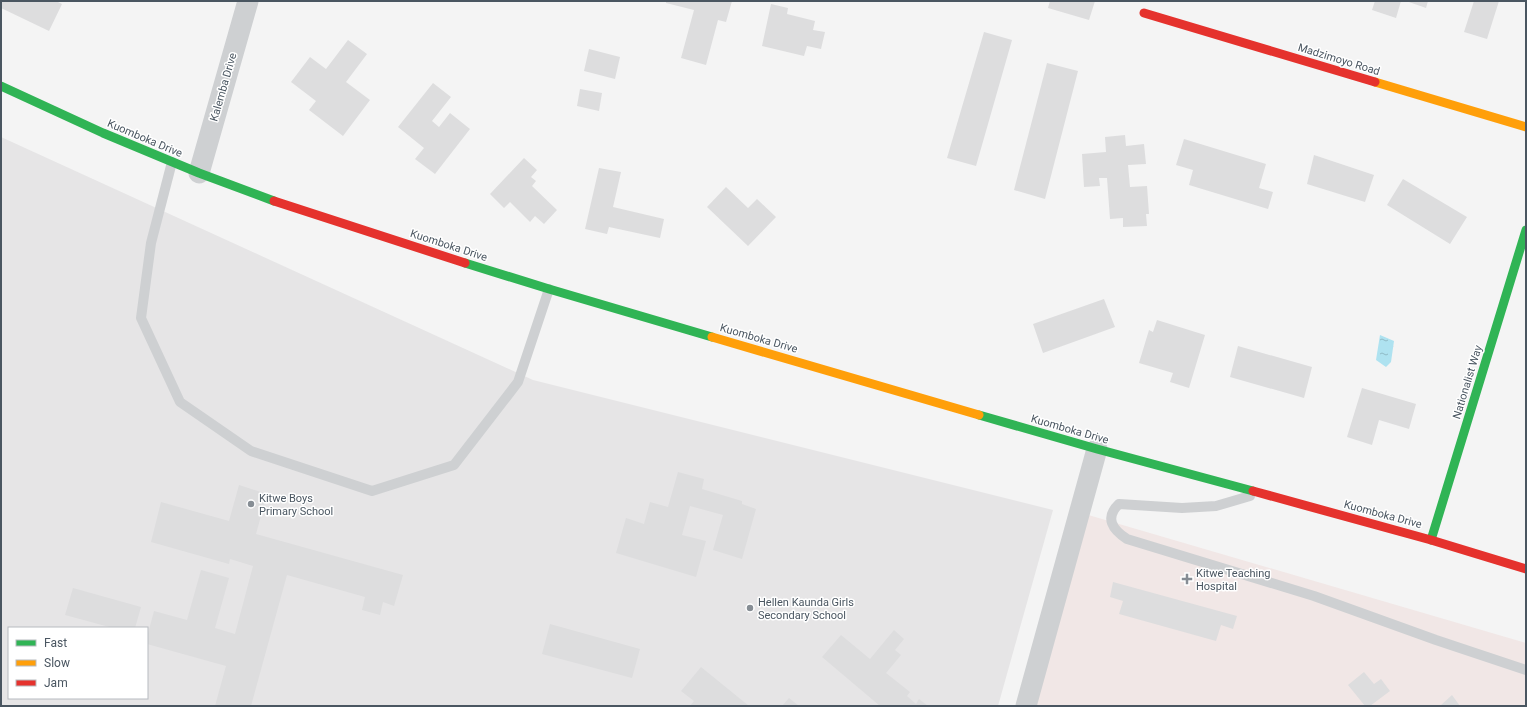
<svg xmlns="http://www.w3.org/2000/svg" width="1527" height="707" font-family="Roboto,sans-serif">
  <defs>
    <pattern id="water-ripples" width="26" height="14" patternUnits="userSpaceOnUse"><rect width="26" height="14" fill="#aee2f0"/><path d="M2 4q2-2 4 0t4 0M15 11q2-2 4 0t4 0" fill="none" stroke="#90bac6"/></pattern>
  </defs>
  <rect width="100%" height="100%" fill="#f4f4f4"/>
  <path fill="#e6e5e6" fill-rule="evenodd" d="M1 137 533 380 1053 510 998 706H1ZM9 628H147V698H9Z"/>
  <path fill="#f1e7e6" d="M1085 514 1526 643V706H1033Z"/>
  <path fill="url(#water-ripples)" d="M1380 335 1394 341 1391 362 1386 367 1376 360Z"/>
  <path fill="#ddddde" d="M1 1H56L62 4 49 31 1 8Z
    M666 1H732L726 22 718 20 706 65 681 58 694 10 666 3Z
    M1050 1H1095L1089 20 1048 8Z
    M1375 1H1401L1396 18 1372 10Z
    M1406 1H1428L1426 8Z
    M1474 1H1499L1487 39 1464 32Z
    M771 4 788 8 787 14 815 21 813 30 825 32 821 49 807 46 804 56 762 46Z
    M984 32 1012 40 976 166 947 158Z
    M348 40 367 54 346 82 370 100 343 136 309 110 316 101 291 82 310 57 326 69Z
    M589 49 620 57 615 79 584 71Z
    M1047 63 1078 71 1045 199 1014 190Z
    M433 83 451 97 432 121 439 127 450 113 470 129 435 174 415 159 424 148 398 127Z
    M580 89 602 93 599 111 577 106Z
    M1125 135 1126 146 1144 144 1146 164 1128 165 1130 187 1147 186 1149 214H1146L1147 226 1123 227V218L1110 219 1107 178H1099L1100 186 1084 187 1082 154 1106 152 1105 137Z
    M1184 139 1266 164 1259 188 1273 192 1268 209 1189 185 1193 170 1176 165Z
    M1314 155 1374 175 1365 202 1307 184Z
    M524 158 537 170 531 177 536 181 532 186 557 210 544 224 535 216 530 222 510 202 504 208 490 194Z
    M599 168 621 172 613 207 664 219 660 238 609 227 607 234 585 229Z
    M1403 179 1467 217 1450 244 1387 205Z
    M726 187 748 208 757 199 776 217 748 246 707 207Z
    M1104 299 1115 327 1043 353 1033 324Z
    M1157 320 1205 335 1189 388 1170 382 1173 373 1139 363 1149 330 1153 332Z
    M1238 346 1312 367 1304 398 1230 377Z
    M1362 388 1416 404 1409 429 1379 420 1372 445 1347 437Z
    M678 472 704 479 702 489 742 501V504L756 509 742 559 713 550 723 515 690 506 682 535 706 541 696 577 616 553 626 518 644 524 650 502 668 507Z
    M239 485 267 494 256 534 403 575 394 606 383 602 380 615 362 610 365 597 287 575 251 706H215L226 666 147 644V637L154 611 187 620 201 570 229 578 215 628 235 634 253 566 230 559 229 564 151 542 161 502 229 521Z
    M1113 582 1237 616 1233 629 1221 625 1216 641 1119 614 1123 601 1110 597Z
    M73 588 141 607 135 628H113L65 615Z
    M550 624 640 649 632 678 542 654Z
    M894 630 904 639 895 650 901 655 886 673 910 692 907 696 916 704 919 699 928 706H880L822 657 841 635 870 659Z
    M701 667 749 706H690L694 701 681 691Z
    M1364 672 1374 684 1381 679 1390 691 1370 706H1365L1348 685Z
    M1452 695 1460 706H1440Z
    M789 698 799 706H782Z"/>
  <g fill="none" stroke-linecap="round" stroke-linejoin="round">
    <path stroke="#ced0d2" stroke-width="10" d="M172 162 151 243 141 318 180 402 251 451 372 491 454 465 518 382 549 289
      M1250 496 1216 506 1182 508 1119 504C1104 518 1113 530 1127 539L1314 596 1436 640 1526 670"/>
    <path stroke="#ced0d2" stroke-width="21" d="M199 173 248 1
      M1026 706 1097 449"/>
    <path stroke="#30b455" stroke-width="9" d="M1 86 103 133 199 173 274 201
      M465 263 549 289 712 337
      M979 415 1097 449 1253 491
      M1431 540 1526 230"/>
    <path stroke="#ff9f0a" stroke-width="9" d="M1375 82 1526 127
      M712 337 979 415"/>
    <path stroke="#e5322d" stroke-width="9" d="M1144 13 1375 82
      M274 201 465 263
      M1253 491 1431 540 1526 569"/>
  </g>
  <g fill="#868d94" stroke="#fff" stroke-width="1.5">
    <circle cx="251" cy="504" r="4"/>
    <path d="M1185 573h4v4h4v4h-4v4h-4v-4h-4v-4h4z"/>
    <circle cx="750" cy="608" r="4"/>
  </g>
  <g text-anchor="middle" stroke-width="3" stroke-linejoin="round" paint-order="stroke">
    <g font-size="11" fill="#4a5661" stroke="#fff">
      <text transform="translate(1339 59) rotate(17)" y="4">Madzimoyo Road</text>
      <text transform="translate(223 87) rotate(-74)" y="4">Kalemba Drive</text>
      <text transform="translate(145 138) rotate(23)" y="4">Kuomboka Drive</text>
      <text transform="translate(449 245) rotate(18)" y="4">Kuomboka Drive</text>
      <text transform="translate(759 338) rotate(16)" y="4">Kuomboka Drive</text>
      <text transform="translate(1467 382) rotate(-73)" y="4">Nationalist Way</text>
      <text transform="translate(1070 429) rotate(16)" y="4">Kuomboka Drive</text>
      <text transform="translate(1383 514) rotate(15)" y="4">Kuomboka Drive</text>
    </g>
    <g font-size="11" fill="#4a5661" stroke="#fff" text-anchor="start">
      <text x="259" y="502">Kitwe Boys<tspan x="259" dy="13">Primary School</tspan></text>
      <text x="1196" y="577">Kitwe Teaching<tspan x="1196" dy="13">Hospital</tspan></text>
      <text x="758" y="606">Hellen Kaunda Girls<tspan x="758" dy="13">Secondary School</tspan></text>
    </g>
  </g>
  <rect width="1527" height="707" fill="none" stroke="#4a5661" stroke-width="4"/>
  <rect x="8" y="627" width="140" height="72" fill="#ffffff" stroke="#b7bbc0"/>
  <rect x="16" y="640" width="20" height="6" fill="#30b455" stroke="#b7bbc0"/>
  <text x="44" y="647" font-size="12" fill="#4a5661">Fast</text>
  <rect x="16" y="660" width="20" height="6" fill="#ff9f0a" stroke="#b7bbc0"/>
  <text x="44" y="667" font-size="12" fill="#4a5661">Slow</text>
  <rect x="16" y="680" width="20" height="6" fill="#e5322d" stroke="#b7bbc0"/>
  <text x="44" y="687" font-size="12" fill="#4a5661">Jam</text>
</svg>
